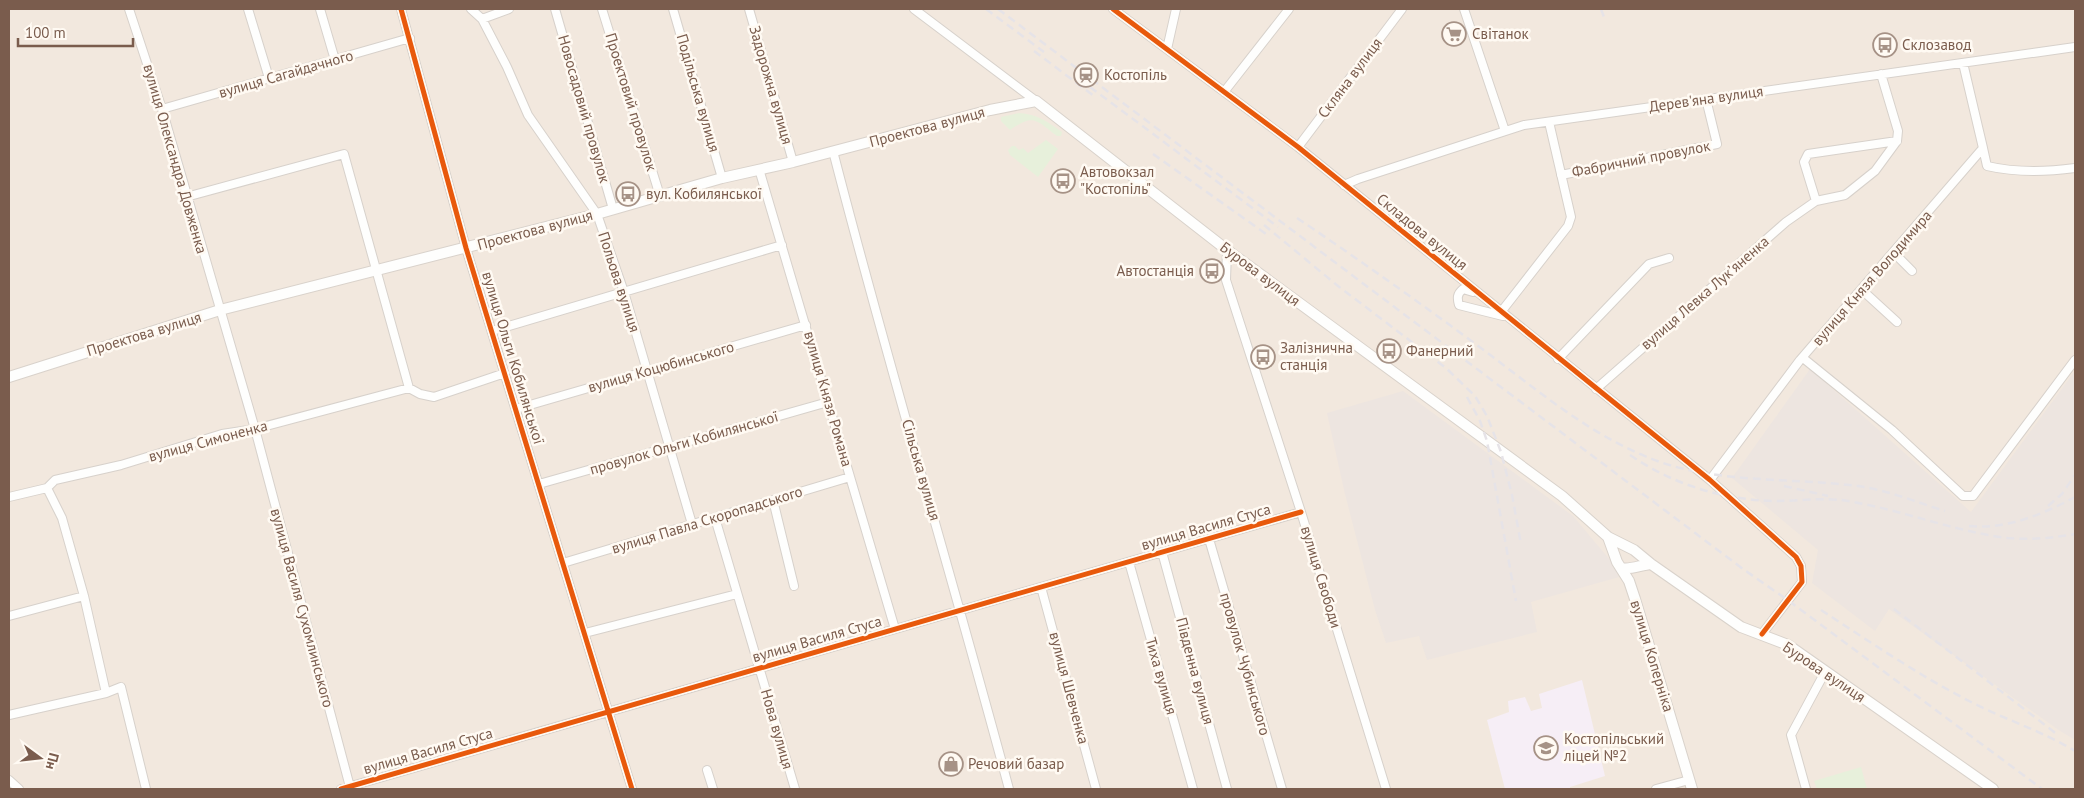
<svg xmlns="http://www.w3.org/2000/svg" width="2084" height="798" font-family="'PT Sans',sans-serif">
  <rect width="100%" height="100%" fill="#f9f5f0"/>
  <path fill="#f2e8de" d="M9 9H2075V789H9Z"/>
  <path fill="#ede5e0" d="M1810 369 1971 512 2075 371V740L2060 731 1889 609 1875 631 1812 583 1818 550 1732 478Z
    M1403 391 1573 516 1615 566 1619 577 1531 602 1537 632 1427 660 1419 636 1386 643 1375 610 1345 494 1327 413Z"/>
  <path fill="#f6eef6" d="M1582 680 1605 776 1570 787V789H1505L1487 720 1509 712 1508 701 1525 697 1531 711 1542 708 1539 694Z"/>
  <path fill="#e7f0db" d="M1019 113C1037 114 1048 122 1062 132L1061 136H1057C1036 120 1034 113 1010 130L1001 121V117Z
    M1046 140 1058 149 1038 177 1010 155 1008 150 1012 146H1015L1019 150 1023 148 1028 153Z
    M1861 767 1867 789H1817L1814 781Z"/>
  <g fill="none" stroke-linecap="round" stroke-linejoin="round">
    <g stroke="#d7d1cb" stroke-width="10">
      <path id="minor" d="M129 9 162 109 255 429 350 787
        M248 9 269 78
        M320 9 335 60
        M401 9 466 248 632 789
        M471 9 482 19 507 67 528 115 597 214 624 292 692 524
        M555 9 613 209
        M602 9 660 196
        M673 9 722 178
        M749 9 793 162
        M914 9 1036 101
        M1113 9 1298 147 1710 480 1796 557 1801 566 1802 582 1762 634
        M1464 9 1505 131
        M482 19 509 9
        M1167 49 1176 9
        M1224 92 1289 9
        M162 109 410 38
        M1298 147 1402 9
        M1983 148 1987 166C2017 173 2046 172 2075 168
        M833 151C888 365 952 576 1009 789
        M759 169 895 629
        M1561 175 1717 144 1706 99
        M1344 185 1358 179 1524 125 2075 47
        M186 197 344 154 409 388
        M1816 201 1804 162 1808 154 1897 141
        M1227 250 1226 280 1301 512 1386 789
        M1894 253 1912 271
        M1862 290 1897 322
        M1473 292 1463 289C1457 294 1457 298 1459 305L1503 316
        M1501 312 1568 226 1571 217 1549 122
        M492 331 782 245
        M1803 358 1892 430 1963 496H1973L2075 360
        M1558 359 1649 264 1669 258
        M1596 389 1786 222 1816 201 1845 195 1875 171 1897 141 1898 131 1881 74
        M516 409 806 325
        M1710 480 1800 360 1983 148 1963 63
        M539 484 828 402
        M47 488 62 518 84 596 106 693
        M9 497 47 488 55 480 121 465 222 434 255 429 409 388 420 394 434 397 505 373
        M773 500 794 586
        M715 518 795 789
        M1209 539 1282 789
        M1162 552 1227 789
        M1129 562 1193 789
        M563 563 850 477
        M1041 587 1096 789
        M9 616 84 596
        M585 633 737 594
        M9 715 106 693 121 687 146 789
        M707 770 713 789
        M9 780 19 789
        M341 789 1301 512
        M1656 789 1689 780
        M1806 789 1791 735 1825 672"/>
    </g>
    <g stroke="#d9d2cb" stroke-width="12">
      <path id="secondary" d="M9 377 220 310 597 214 722 178 793 162 990 110 1036 101 1227 250 1562 496 1608 537 1634 550 1651 564 1741 627 1788 645 1993 789
        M1608 537 1617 562 1629 581 1635 599 1692 789
        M1622 568C1630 570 1641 565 1651 564"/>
    </g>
    <use href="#minor" stroke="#fefefd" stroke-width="8"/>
    <use href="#secondary" stroke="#fefefd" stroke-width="10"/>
    <path stroke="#e6e3e7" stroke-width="2.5" stroke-dasharray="8 5" stroke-linecap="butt" d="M986 9 1044 52
      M998 9 1743 569 1789 601 2042 789
      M1601 9 1605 20
      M1034 51 1094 96
      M1090 87 1278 227
      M1153 154 1269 236
      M1297 218C1361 261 1423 305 1485 351 1541 393 1596 440 1663 463 1723 483 1795 478 1858 486 1887 490 1916 502 1945 511
      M1264 225 1338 286 1446 368 1475 396 1487 416 1501 452 1512 495 1521 544
      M1467 397 1480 421 1487 441 1516 601
      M1630 455C1674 485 1723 500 1776 501 1799 501 1825 497 1848 501 1902 510 1953 531 2007 538 2030 540 2053 538 2075 534
      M1784 486 1828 496
      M2048 506 2062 494 2075 475
      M1969 526C2005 530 2044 514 2075 497
      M1894 609 2058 735
      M1821 610C1870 642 1920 676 1971 702 2006 720 2042 731 2075 751"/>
    <g stroke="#fffaf3" stroke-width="8">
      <path id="cycleway" d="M401 9 466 248 632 789
        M1113 9 1298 147 1710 480 1796 557 1801 566 1802 582 1762 634
        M341 789 1301 512"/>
    </g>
    <use href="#cycleway" stroke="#e8590c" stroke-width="5"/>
  </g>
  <defs>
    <g id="supermarket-ring" transform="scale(1.25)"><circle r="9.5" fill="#fffaf3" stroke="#a69286" stroke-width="1.5"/><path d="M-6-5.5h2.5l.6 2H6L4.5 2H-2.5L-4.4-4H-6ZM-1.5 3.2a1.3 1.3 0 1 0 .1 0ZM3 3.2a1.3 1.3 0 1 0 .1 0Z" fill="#a69286"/></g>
    <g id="bus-ring" transform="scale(1.25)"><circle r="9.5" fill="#fffaf3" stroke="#a69286" stroke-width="1.5"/><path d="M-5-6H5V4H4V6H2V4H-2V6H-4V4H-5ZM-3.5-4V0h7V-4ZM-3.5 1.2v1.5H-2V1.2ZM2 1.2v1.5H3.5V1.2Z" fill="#a69286"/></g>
    <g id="station-ring" transform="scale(1.25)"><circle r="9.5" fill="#fffaf3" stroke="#a69286" stroke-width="1.5"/><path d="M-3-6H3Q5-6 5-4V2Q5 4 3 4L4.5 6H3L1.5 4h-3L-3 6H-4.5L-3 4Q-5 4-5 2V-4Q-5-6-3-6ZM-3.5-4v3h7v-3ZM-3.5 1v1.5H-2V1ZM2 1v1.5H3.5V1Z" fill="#a69286"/></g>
    <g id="school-ring" transform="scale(1.25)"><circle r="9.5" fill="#fffaf3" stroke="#a69286" stroke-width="1.5"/><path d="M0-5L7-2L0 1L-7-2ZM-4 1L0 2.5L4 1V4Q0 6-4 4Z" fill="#a69286"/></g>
    <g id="shop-ring" transform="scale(1.25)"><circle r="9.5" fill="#fffaf3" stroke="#a69286" stroke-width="1.5"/><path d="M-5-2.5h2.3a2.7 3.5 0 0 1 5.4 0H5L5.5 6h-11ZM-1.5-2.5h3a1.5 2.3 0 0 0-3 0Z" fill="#a69286"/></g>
  </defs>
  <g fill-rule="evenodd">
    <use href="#supermarket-ring" x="1454" y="34"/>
    <use href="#bus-ring" x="1885" y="45"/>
    <use href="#station-ring" x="1086" y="75"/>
    <use href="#bus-ring" x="1063" y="181"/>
    <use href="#bus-ring" x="628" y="194"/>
    <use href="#bus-ring" x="1212" y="271"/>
    <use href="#bus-ring" x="1389" y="351"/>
    <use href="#bus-ring" x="1263" y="357"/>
    <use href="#school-ring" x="1546" y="748"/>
    <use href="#shop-ring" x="951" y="764"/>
  </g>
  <g text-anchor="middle" stroke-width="5" stroke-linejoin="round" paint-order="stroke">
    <g font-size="15" fill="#7a5c4d" stroke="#fffaf3" text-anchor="start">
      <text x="1472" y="39">Світанок</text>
      <text x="1902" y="50">Склозавод</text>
      <text x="1104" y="80">Костопіль</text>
      <text x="1080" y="177">Автовокзал<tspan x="1080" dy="17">"Костопіль"</tspan></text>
      <text x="646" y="199">вул. Кобилянської</text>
      <text x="1194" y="276" text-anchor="end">Автостанція</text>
      <text x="1280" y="353">Залізнична<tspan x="1280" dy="17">станція</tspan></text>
      <text x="1406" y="356">Фанерний</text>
      <text x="1564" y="744">Костопільський<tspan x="1564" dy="17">ліцей №2</tspan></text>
      <text x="968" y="769">Речовий базар</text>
    </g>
    <g font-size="15" fill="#7a5c4d" stroke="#fffaf3">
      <text transform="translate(286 74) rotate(-16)" y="5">вулиця Сагайдачного</text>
      <text transform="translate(1350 78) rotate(-53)" y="5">Скляна вулиця</text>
      <text transform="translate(771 85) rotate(74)" y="5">Задорожна вулиця</text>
      <text transform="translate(698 93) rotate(74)" y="5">Подільська вулиця</text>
      <text transform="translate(1706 99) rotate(-8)" y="5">Дерев'яна вулиця</text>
      <text transform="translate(631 102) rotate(73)" y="5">Проектовий провулок</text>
      <text transform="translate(584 109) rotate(74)" y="5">Новосадовий провулок</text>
      <text transform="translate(927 127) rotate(-15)" y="5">Проектова вулиця</text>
      <text transform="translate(175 159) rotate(74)" y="5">вулиця Олександра Довженка</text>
      <text transform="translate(1641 159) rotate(-11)" y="5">Фабричний провулок</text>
      <text transform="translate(535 230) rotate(-15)" y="5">Проектова вулиця</text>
      <text transform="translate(1422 232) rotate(39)" y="5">Складова вулиця</text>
      <text transform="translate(1260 274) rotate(37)" y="5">Бурова вулиця</text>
      <text transform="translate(1872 278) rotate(-49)" y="5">вулиця Князя Володимира</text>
      <text transform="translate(619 282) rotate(72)" y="5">Польова вулиця</text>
      <text transform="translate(1705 293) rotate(-41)" y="5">вулиця Левка Лукʼяненка</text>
      <text transform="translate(144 334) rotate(-17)" y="5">Проектова вулиця</text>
      <text transform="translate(513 358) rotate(73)" y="5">вулиця Ольги Кобилянської</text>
      <text transform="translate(661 367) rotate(-16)" y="5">вулиця Коцюбинського</text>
      <text transform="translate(828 399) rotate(74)" y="5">вулиця Князя Романа</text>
      <text transform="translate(208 441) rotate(-15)" y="5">вулиця Симоненка</text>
      <text transform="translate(684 443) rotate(-16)" y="5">провулок Ольги Кобилянської</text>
      <text transform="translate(921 470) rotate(74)" y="5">Сільська вулиця</text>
      <text transform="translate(707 520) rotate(-17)" y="5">вулиця Павла Скоропадського</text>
      <text transform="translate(1206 527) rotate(-16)" y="5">вулиця Василя Стуса</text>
      <text transform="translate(1321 577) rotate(73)" y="5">вулиця Свободи</text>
      <text transform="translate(302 608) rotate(75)" y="5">вулиця Василя Сухомлинського</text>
      <text transform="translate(817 639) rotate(-16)" y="5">вулиця Василя Стуса</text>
      <text transform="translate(1652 656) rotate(73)" y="5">вулиця Коперніка</text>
      <text transform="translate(1245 664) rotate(74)" y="5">провулок Чубинського</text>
      <text transform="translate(1195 671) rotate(75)" y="5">Південна вулиця</text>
      <text transform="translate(1824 672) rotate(34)" y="5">Бурова вулиця</text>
      <text transform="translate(1161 676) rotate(74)" y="5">Тиха вулиця</text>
      <text transform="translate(1069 688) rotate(75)" y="5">вулиця Шевченка</text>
      <text transform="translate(777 729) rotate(74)" y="5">Нова вулиця</text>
      <text transform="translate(428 751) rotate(-16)" y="5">вулиця Василя Стуса</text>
    </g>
  </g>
  <rect width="2084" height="798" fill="none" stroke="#7a5c4d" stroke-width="20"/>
  <g transform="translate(40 758) rotate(105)" stroke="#fffaf3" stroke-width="4" paint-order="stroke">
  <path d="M0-4L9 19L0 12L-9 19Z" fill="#7a5c4d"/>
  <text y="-8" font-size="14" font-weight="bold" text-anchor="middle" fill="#7a5c4d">Пн</text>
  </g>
  <path d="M18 38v8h115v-8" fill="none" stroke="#7a5c4d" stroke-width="2.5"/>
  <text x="25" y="38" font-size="15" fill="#7a5c4d" stroke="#fffaf3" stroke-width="4" paint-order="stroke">100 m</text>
</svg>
